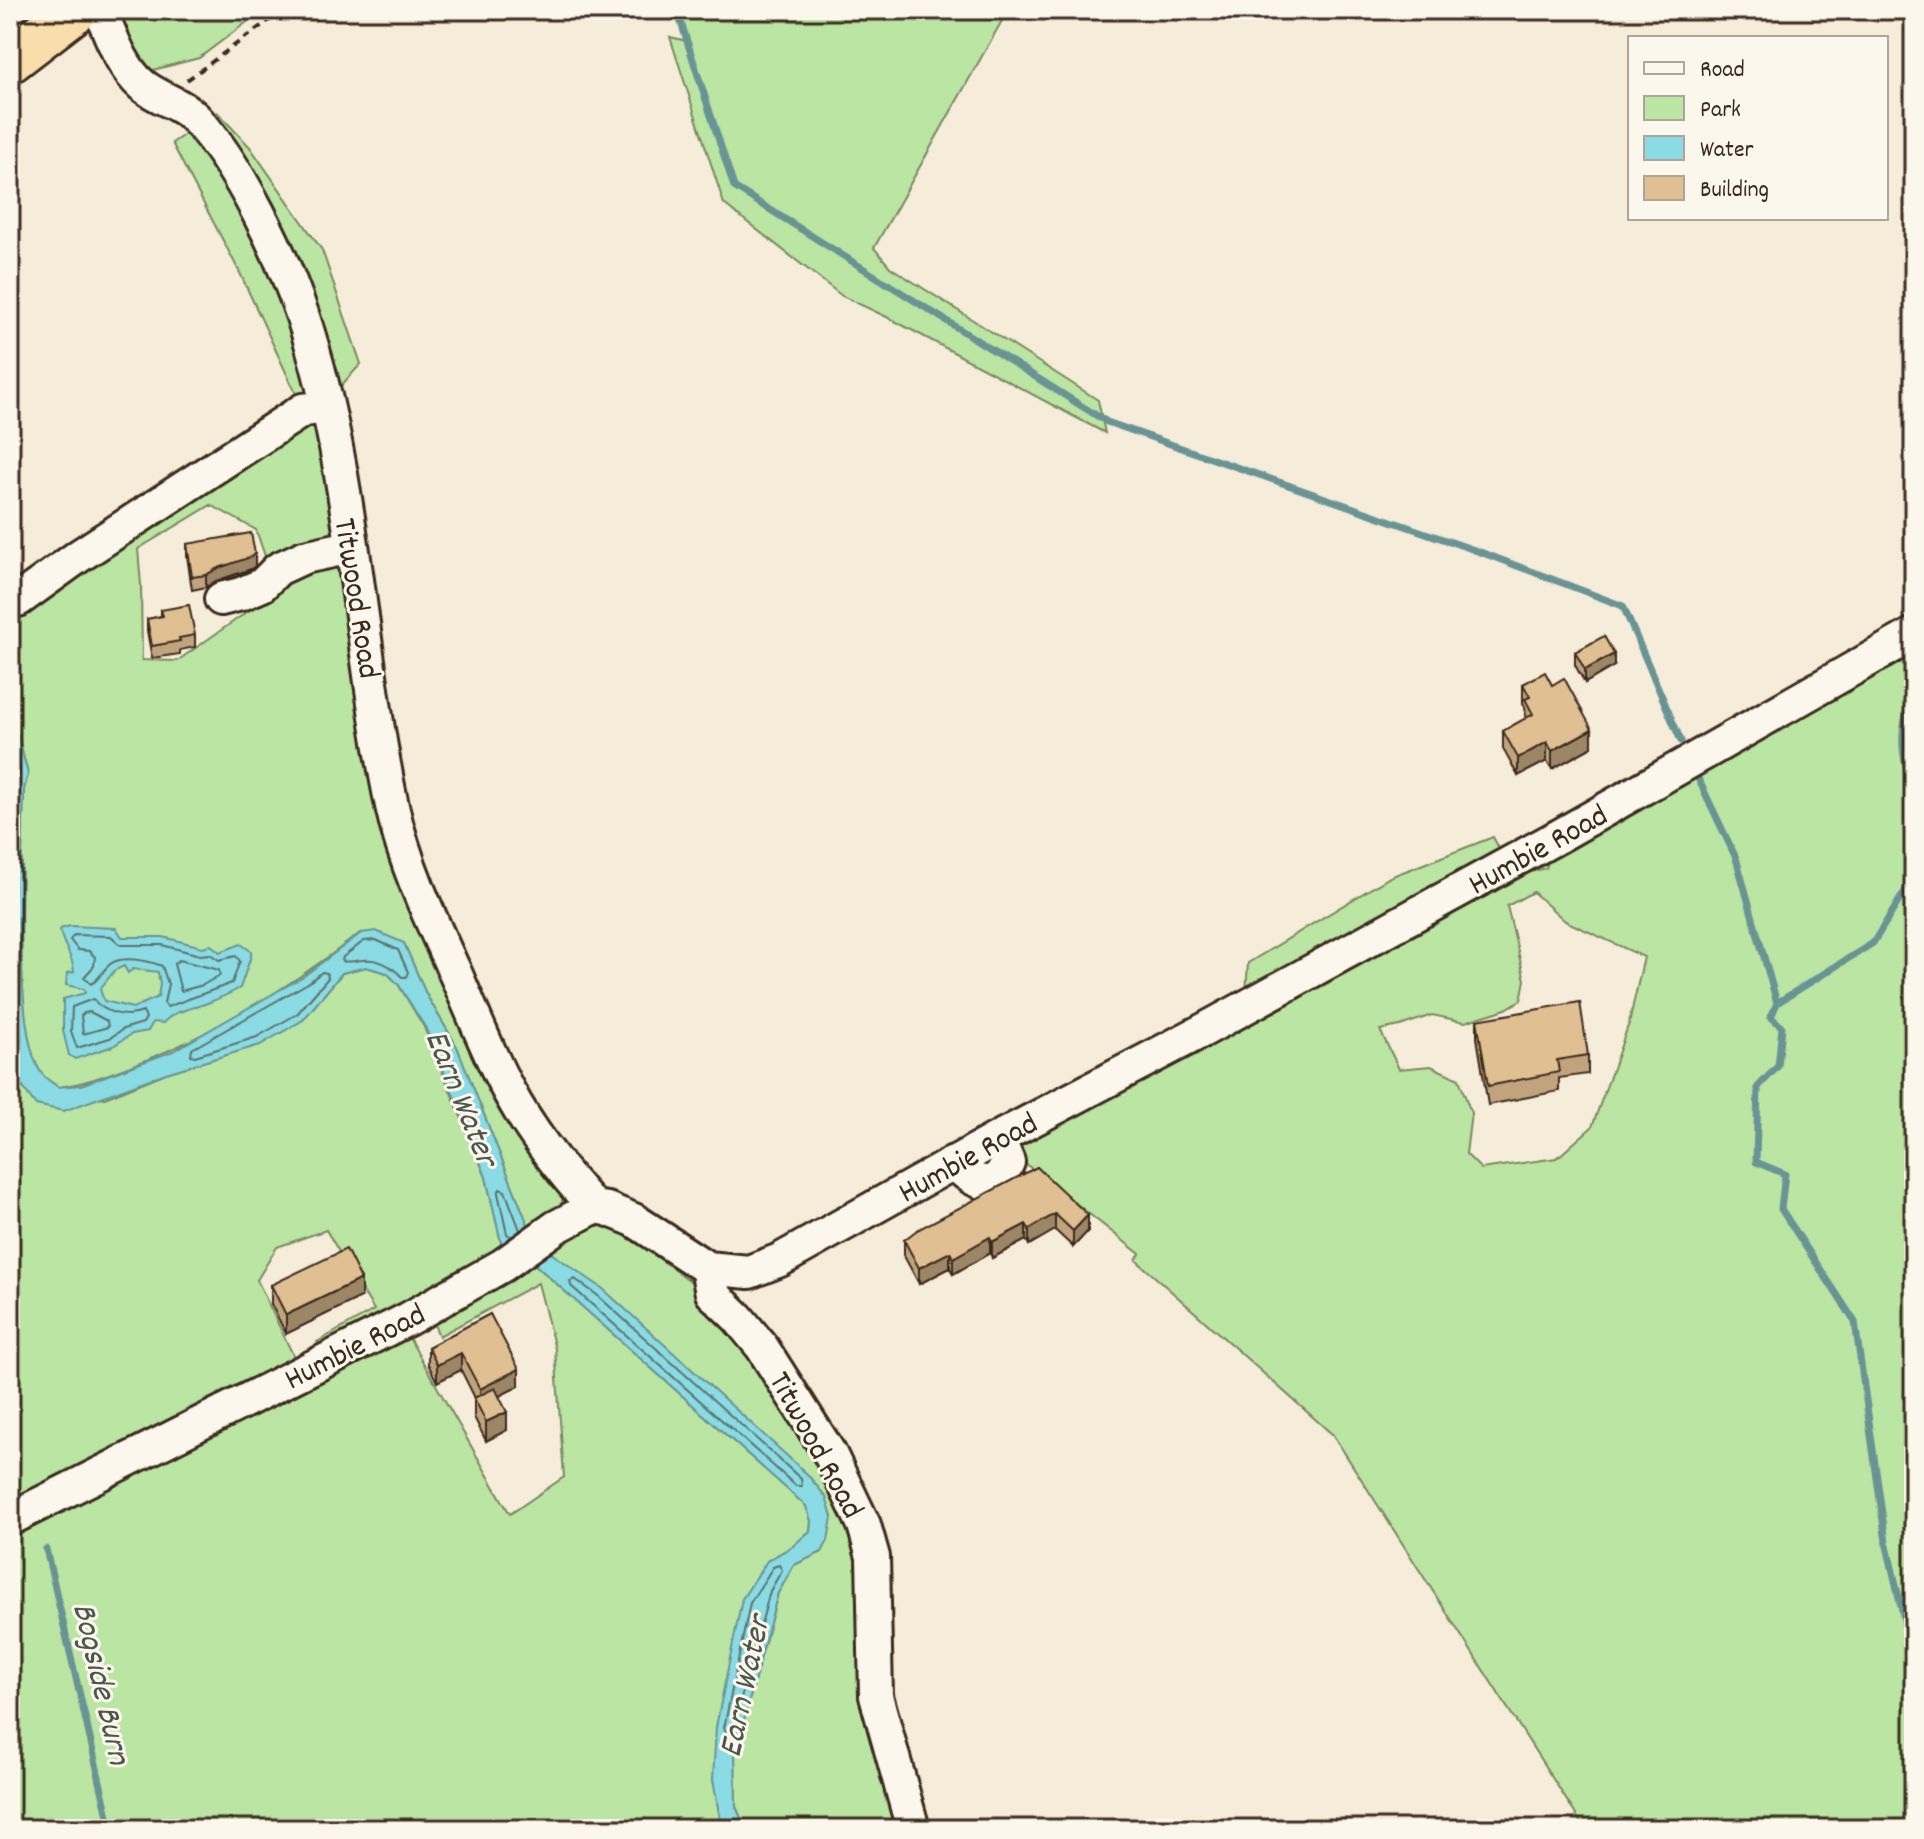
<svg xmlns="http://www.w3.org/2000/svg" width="1924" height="1839" font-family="Dekko,sans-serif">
  <rect width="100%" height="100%" fill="#f6ecda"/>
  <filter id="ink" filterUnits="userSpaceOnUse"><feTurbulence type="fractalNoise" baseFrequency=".0125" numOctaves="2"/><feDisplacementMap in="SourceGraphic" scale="16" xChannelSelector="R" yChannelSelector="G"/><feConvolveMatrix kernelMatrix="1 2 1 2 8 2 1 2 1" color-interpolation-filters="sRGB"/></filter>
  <g filter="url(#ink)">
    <path fill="#bae5a2" stroke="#7a8860" stroke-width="2" fill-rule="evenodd" d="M19 10H41L10 34V17Z
      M113 10H263L199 58 145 72Z
      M677 10H1008L874 248 890 267 1098 400 1105 433 891 319 842 296 724 204 670 37 687 41Z
      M217 112 250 147 322 250 361 364 337 390 296 394 240 273 172 143Z
      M321 421 367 746 563 1198 559 1214 532 1235 457 1047 426 994 404 943 360 933C290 987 212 1036 128 1067 104 1076 83 1084 58 1087 53 1083 47 1080 43 1076 11 1039 23 843 24 789L28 774 10 706V615L21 613 297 427ZM211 505 256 530 277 591 177 661 142 660 141 585 138 549Z
      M10 492 18 591 10 593Z
      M1914 647V1829H1585L1333 1435 1136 1260 1140 1254 1008 1150 1496 881 1546 868 1553 848ZM1533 892 1565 921 1644 957 1629 1023 1592 1127 1557 1158 1481 1169 1466 1154 1471 1113 1459 1079 1431 1066 1399 1069 1380 1030 1400 1026 1432 1015 1465 1022 1506 1009 1521 1000 1525 980 1507 906Z
      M1493 837 1501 852 1246 993 1248 963 1390 877Z
      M366 967 387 973 398 984 424 1027 486 1177 503 1251 322 1348 317 1342 374 1310 326 1230 277 1247 257 1280 296 1361 10 1504V978L12 1041 19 1082 105 1098 166 1073 260 1044 303 1020 342 973Z
      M592 1225 614 1226 714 1298 837 1488 855 1549 858 1574 868 1730 897 1829H746L736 1807 735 1753 778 1593 794 1565 822 1552 832 1516 545 1249Z
      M531 1261 806 1506 811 1521 810 1531 793 1546 767 1561 713 1779 722 1829H10V1534L408 1336 510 1514 564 1477 555 1349 538 1283 439 1336 433 1322Z"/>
    <path fill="#8adbe3" stroke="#6a9494" stroke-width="2" fill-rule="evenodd" d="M10 706 28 774 24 789C23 843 11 1039 43 1075 47 1080 53 1083 58 1087L81 1085 173 1051 304 976 361 933 376 931 404 943 426 994 457 1047 532 1235 503 1251 486 1177 448 1081 425 1027 398 984 387 973 366 967 342 973 303 1020 260 1045 166 1073 64 1111 36 1105 19 1082 12 1041Z
      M70 926 116 928 122 937H163L202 947 211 945 220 952 241 944 251 951V956L240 988C231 993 220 998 210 1002 193 1009 176 1009 163 1023L153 1022 148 1031 132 1034 113 1046 75 1059 69 1055 63 1031V999L85 993 84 989 66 985 67 973 74 972C73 954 62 946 60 929ZM124 966 128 973 133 969 158 972 160 984 158 997 133 1008 104 1001 100 989 115 970Z
      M545 1249 602 1288 807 1474 826 1497 832 1517 828 1541 822 1552 794 1565 778 1593 735 1753 736 1807 746 1829H722L713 1779 716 1727 742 1599 767 1561 793 1546 810 1531 811 1521 806 1506 531 1261Z"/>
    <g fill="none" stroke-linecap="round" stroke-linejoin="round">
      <path stroke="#5b716d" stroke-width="2" d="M10 736 20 773 16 789 13 933 21 1041 18 1045 10 1044
        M74 935 111 936 121 945H162L200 955 210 954 219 960 236 956 240 961 232 983 167 1007 164 1003 168 984 162 966C149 961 120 954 109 965 102 971 100 979 91 984L84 977 94 966 95 957 89 951 78 950 70 940Z
        M376 940 398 950 408 972 406 977H402C392 966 378 958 363 960 355 960 350 963 342 961L343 957 364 941Z
        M179 960 219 970 220 975 203 985 181 991 174 964Z
        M322 972 327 973 328 978 297 1014 257 1037 195 1056 191 1055 192 1049 308 983Z
        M93 999C104 1013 126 1019 143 1012L146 1018 143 1023 123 1029 110 1038 77 1048 71 1031 72 1007Z
        M84 1013 90 1012 107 1021 108 1027 83 1034 81 1016Z
        M512 1237 507 1234 498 1193 500 1189 505 1191 520 1230
        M575 1279 597 1295 801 1479 802 1486H796L571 1286 570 1281Z
        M779 1565 782 1570 770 1591 732 1732 727 1735 724 1728 750 1603 773 1567Z"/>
      <path stroke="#6a9494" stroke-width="7" d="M677 10 734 187 1107 422 1483 553 1623 606 1681 741
        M1914 702C1894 728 1905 767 1914 796
        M1696 774 1736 858 1777 1003
        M1914 868 1907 888 1873 943 1777 1003 1771 1017 1782 1027 1778 1066 1758 1087 1756 1162 1785 1174 1781 1209 1855 1322 1886 1542 1914 1662
        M46 1549 111 1829"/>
      <g stroke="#3b2a1e" stroke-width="38">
        <path id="minor" d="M100 10C111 35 121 67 142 85 159 99 182 103 198 121 240 167 282 255 302 314 355 473 358 643 392 806 404 862 429 916 453 968 471 1008 487 1051 508 1090 531 1133 561 1171 594 1207
          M221 599 241 594 262 585 278 569 304 557 351 547
          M18 600 79 556 303 410 327 407
          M954 1162C972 1182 994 1195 1008 1162L998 1138
          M707 1268 712 1293 738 1318 762 1347 830 1454 864 1525 873 1557 876 1696 913 1829
          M10 1519 408 1319 503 1265 556 1227 594 1207 607 1209 634 1220 707 1268 749 1272 780 1260 998 1138 1202 1031 1559 836 1914 634"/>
      </g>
      <g stroke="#3b2a1e" stroke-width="50">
        <path id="highway" d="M10 60 75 10"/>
      </g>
      <path stroke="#3b2a1e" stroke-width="4" stroke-dasharray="8 6" stroke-linecap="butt" d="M187 80 283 10"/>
      <use href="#minor" stroke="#fbf7ec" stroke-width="32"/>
      <use href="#highway" stroke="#f9deab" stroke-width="44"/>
    </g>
    <path fill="#c1a47e" stroke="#3b2a1e" stroke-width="2" d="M187 544 255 566 251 569 216 581 206 587 192 590 187 556Z
      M161 610 195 635V647L180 650V654L152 658 147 631V619L161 616Z
      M1575 652 1614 666 1585 683 1575 665Z
      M1523 684 1552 685 1592 747 1552 769 1547 761 1518 776 1503 749V731L1526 718 1525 707 1523 703Z
      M1477 1020 1588 1055V1074L1559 1078V1091L1488 1105 1477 1038Z
      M1037 1167 1088 1231 1073 1247 1055 1230 1029 1245 1026 1240 992 1258 990 1253 953 1274 950 1268 919 1284 904 1256V1240Z
      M271 1285 361 1297 286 1334 271 1304Z
      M490 1314 519 1386 499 1396 507 1430 486 1441 474 1417V1398H475L461 1370 437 1382 428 1364V1347Z"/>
    <path fill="#9d8666" stroke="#3b2a1e" stroke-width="2" d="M255 553V566L251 569 216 581 206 587V575L216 569Z
      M1614 654V666L1585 683V670Z
      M1592 729V747L1552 769V751Z
      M1547 742V761L1518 776V758Z
      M1055 1214V1230L1029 1245V1229Z
      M1088 1215V1231L1073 1247V1231Z
      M1026 1224V1240L992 1258V1242Z
      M990 1237V1253L953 1274V1258Z
      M950 1252V1268L919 1284V1268Z
      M361 1279V1297L286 1334V1315Z
      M461 1353V1370L437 1382V1365Z
      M519 1369V1386L480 1406V1389Z
      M507 1412V1430L486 1441V1422Z"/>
    <path fill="#e0bf92" stroke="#3b2a1e" stroke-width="2" d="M251 533 255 553 251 557 216 569 206 575 192 577 187 544Z
      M189 605 195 635 179 638 180 641 152 646 147 619 163 616 161 610Z
      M1604 636 1614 654 1585 670 1575 652Z
      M1545 672 1552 685 1564 678 1592 729 1552 751 1547 742 1518 758 1503 731 1533 714 1525 699 1530 697 1523 684Z
      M1580 1002 1588 1055 1557 1060 1559 1072 1488 1086 1477 1020Z
      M1037 1167 1088 1215 1073 1231 1055 1214 1029 1229 1026 1224 992 1242 990 1237 953 1258 950 1252 919 1268 904 1240 917 1230Z
      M346 1249 361 1279 286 1315 271 1285Z
      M490 1314 519 1369 480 1389 461 1353 437 1365 428 1347Z
      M495 1388 507 1412 486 1422 474 1398Z"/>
  </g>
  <g text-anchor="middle" stroke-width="6" stroke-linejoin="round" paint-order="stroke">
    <g font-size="32" fill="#3b2a1e" stroke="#fbf7ec">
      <text transform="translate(359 598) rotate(81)" y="11">Titwood Road</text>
      <text transform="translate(1537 848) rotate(-29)" y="11">Humbie Road</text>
      <text transform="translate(967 1156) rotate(-29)" y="11">Humbie Road</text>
      <text transform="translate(354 1345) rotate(-27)" y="11">Humbie Road</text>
      <text transform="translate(818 1444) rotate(61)" y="11">Titwood Road</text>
    </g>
    <g font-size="34" font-style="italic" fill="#4f564f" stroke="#fbf7ec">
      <text transform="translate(464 1097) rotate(68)" y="12">Earn Water</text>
      <text transform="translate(104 1683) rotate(77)" y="12">Bogside Burn</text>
      <text transform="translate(742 1686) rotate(-78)" y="12">Earn Water</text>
    </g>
  </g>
  <rect width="1924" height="1839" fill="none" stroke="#fbf7ec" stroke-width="40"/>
  <rect x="20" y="20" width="1884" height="1799" fill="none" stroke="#3b2a1e" stroke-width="3" filter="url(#ink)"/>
  <rect x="1628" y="36" width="260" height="184" fill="#fbf7ec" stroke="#aea59a" stroke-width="2"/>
  <rect x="1644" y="62" width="40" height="12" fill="#fbf7ec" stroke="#aea59a" stroke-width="2"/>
  <text x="1700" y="76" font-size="24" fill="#3b2a1e">Road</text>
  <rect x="1644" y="96" width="40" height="24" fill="#bae5a2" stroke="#aea59a" stroke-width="2"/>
  <text x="1700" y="116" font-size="24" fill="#3b2a1e">Park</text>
  <rect x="1644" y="136" width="40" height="24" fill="#8adbe3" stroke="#aea59a" stroke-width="2"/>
  <text x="1700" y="156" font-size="24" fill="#3b2a1e">Water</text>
  <rect x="1644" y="176" width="40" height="24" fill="#e0bf92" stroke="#aea59a" stroke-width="2"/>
  <text x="1700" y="196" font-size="24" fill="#3b2a1e">Building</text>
</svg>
